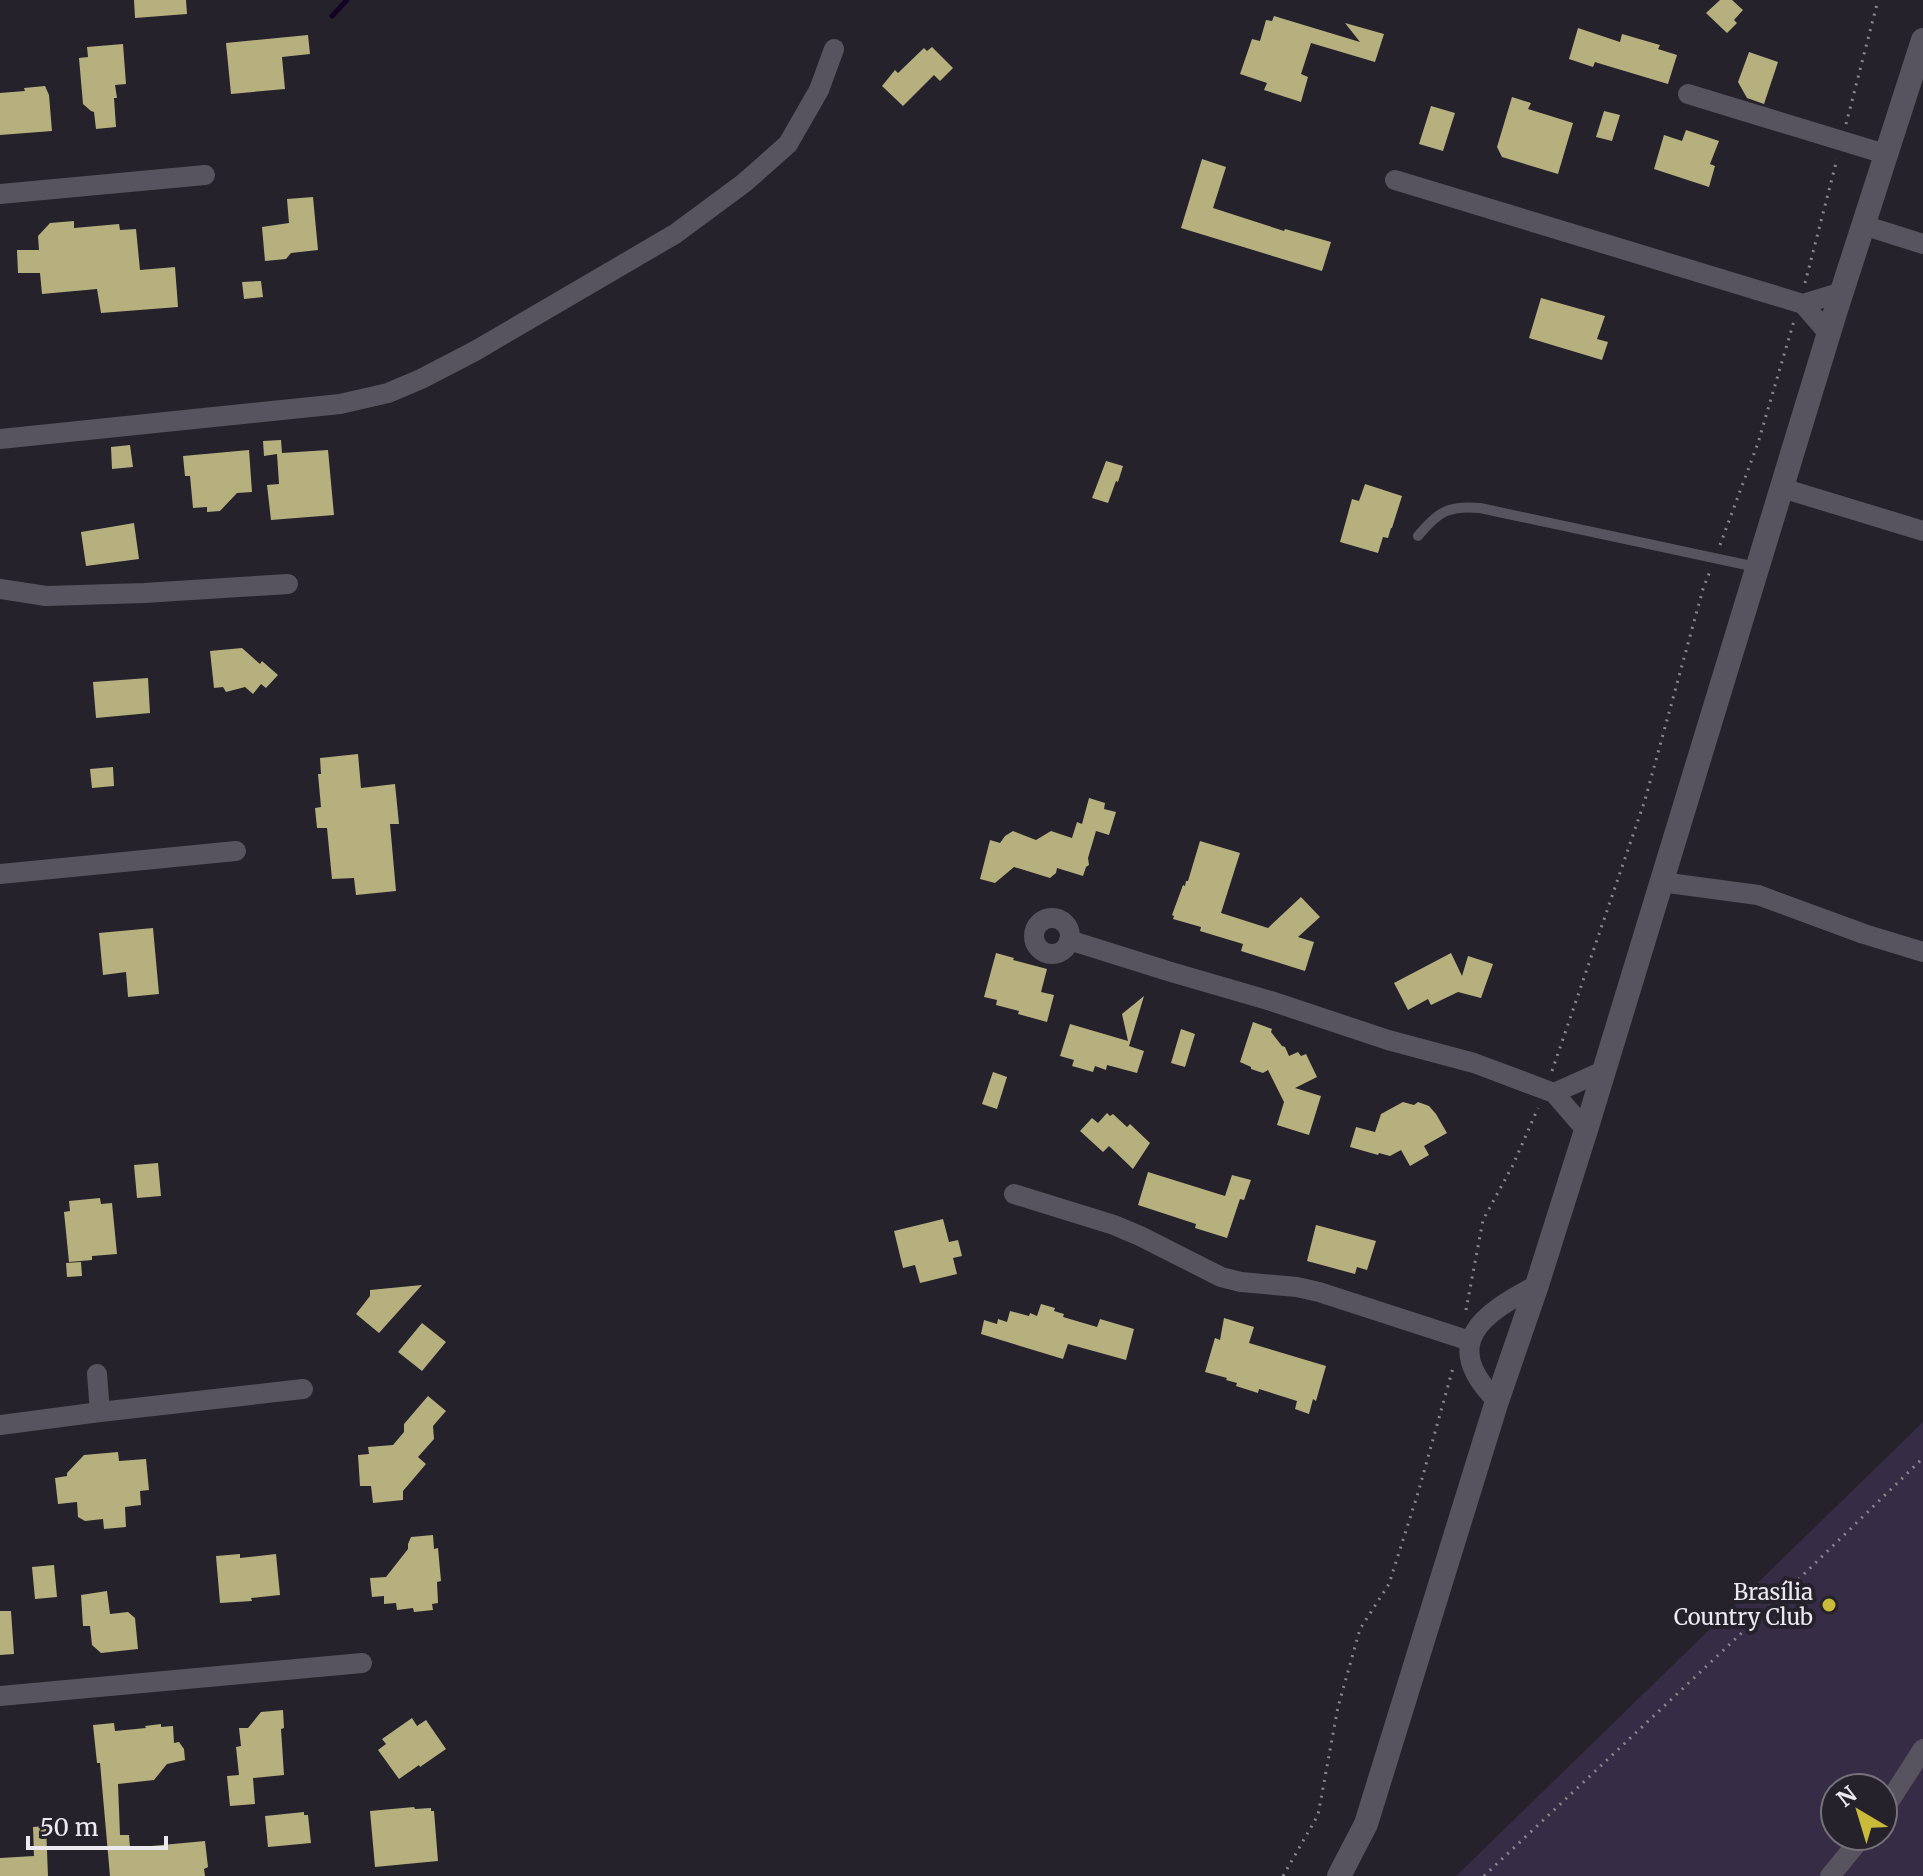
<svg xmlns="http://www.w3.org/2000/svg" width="1923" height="1876" font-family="Merriweather,serif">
  <rect width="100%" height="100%" fill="#25222b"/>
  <path fill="#362c45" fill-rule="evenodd" d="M1923 1422V1876H1456ZM1835 1788H1883V1836H1835Z"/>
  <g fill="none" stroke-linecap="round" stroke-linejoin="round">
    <path stroke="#130424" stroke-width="5" d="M332 16 347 0"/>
  </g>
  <path fill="#b6b07f" d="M134 0H186L187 14 135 18Z
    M1720 0H1732L1743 10 1734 20 1737 23 1727 33 1706 13Z
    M1274 16 1360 42 1345 23 1384 34 1375 62 1311 43 1301 74 1308 77 1301 102 1264 90 1267 83 1240 74 1252 39 1260 41 1266 20 1272 21Z
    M1578 28 1620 42 1622 34 1660 45 1658 49 1677 55 1668 84 1598 63 1595 62 1593 67 1569 59Z
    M308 35 310 54 282 57 285 89 231 94 226 43Z
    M123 44 126 84 115 85 117 98H114L116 127 96 129 94 112 91 111 83 104 79 58 88 57 87 47Z
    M932 47 953 68 940 81 934 75 903 106 882 86 895 70 898 73 924 48 927 51Z
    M1749 52 1778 62 1764 104 1747 98 1738 82Z
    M45 86 49 95 52 131 0 135V93L25 91 24 88Z
    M1512 97 1531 103 1528 109 1573 123 1558 174 1502 157 1497 147Z
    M1431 106 1455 113 1443 151 1419 144Z
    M1604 111 1620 115 1612 141 1596 137Z
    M1686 130 1719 141 1710 164 1715 166 1709 187 1654 169 1664 135 1682 141Z
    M1202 159 1226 167 1213 208 1284 231 1285 229 1331 242 1322 271 1181 228Z
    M313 197 318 250 291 253 286 259 265 261 262 227 289 223 287 199Z
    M74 221V228L119 224 120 230 136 229 140 270 175 267 178 307 101 313 97 289 42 294 40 273H18L17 250H39L38 236 50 223Z
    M261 281 263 297 244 299 242 282Z
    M1541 298 1605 316 1597 339 1608 342 1602 360 1529 338Z
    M281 440 282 453 328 450 334 515 271 520 267 485 279 484 277 454 264 456 263 441Z
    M130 445 133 467 112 469 111 447Z
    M249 450 252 492 237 493 220 511 207 512V507L193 508 190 476H185L183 456Z
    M1106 461 1123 466 1118 482 1116 481 1108 503 1092 498Z
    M1365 484 1402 496 1392 528H1391L1388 538 1383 537 1378 553 1340 542 1352 499 1359 501Z
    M134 523 139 559 86 566 81 532Z
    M242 648 260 664 262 661 278 675 266 688 261 684 253 694 245 687 226 692 223 687 214 688 210 651Z
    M148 678 150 713 96 718 93 682Z
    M358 754 361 788 395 784 399 824H390L396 891 356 895 354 878 332 879 327 828H317L315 808 321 807 318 774H321L320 758Z
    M113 767 114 786 92 788 90 769Z
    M1089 798 1105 803 1104 809 1116 812 1109 835 1096 831 1088 858 1089 865 1086 867 1083 876 1057 868 1056 873 1050 878 1014 867 995 883 980 879 990 840 1000 843 1005 836 1013 831 1036 840 1051 831 1072 838 1077 822 1082 824Z
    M1200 841 1240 853 1221 913 1268 928 1301 897 1320 917 1298 937 1314 942 1305 971 1241 951 1243 944 1200 931 1201 927 1173 919 1174 916 1172 915 1183 885 1185 886 1186 881H1188Z
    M153 928 159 994 128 997 126 972 103 975 99 933Z
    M996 953 1014 958 1013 960 1047 969 1041 992 1054 995 1047 1022 1018 1014 1019 1011 996 1005 997 1000 984 997Z
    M1451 953 1462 976 1468 956 1493 964 1481 998 1458 992 1431 1005 1428 999 1408 1010 1394 983Z
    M1144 996 1129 1046 1144 1051 1137 1073 1107 1065 1106 1070 1095 1066 1093 1072 1072 1066 1074 1060 1060 1056 1070 1024 1128 1041 1122 1014Z
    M1253 1022 1272 1029 1271 1032 1282 1046 1285 1047 1289 1056 1298 1052 1301 1056 1306 1054 1317 1077 1295 1088 1321 1096 1309 1135 1277 1125 1284 1102 1268 1070 1263 1073 1251 1069V1067L1240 1062Z
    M1181 1029 1195 1034 1185 1067 1171 1063Z
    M993 1072 1007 1077 997 1109 982 1104Z
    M1403 1102 1414 1105 1418 1102 1429 1106 1436 1114 1447 1133 1424 1146 1429 1155 1410 1166 1401 1150 1390 1156 1379 1153 1378 1155 1350 1147 1356 1127 1375 1132 1381 1114Z
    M1107 1113 1110 1116 1113 1114 1127 1127 1130 1124 1150 1143 1133 1169 1109 1146 1103 1152 1080 1131 1092 1118 1098 1123Z
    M158 1163 161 1196 137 1198 134 1165Z
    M1148 1172 1225 1196 1232 1175 1251 1180 1244 1200 1240 1199 1227 1238 1195 1228 1196 1224 1138 1205Z
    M100 1198 101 1204 112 1203 117 1254 92 1256V1260L69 1262 64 1212 70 1211 69 1201Z
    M943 1219 949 1242 958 1240 962 1256 953 1258 957 1274 920 1283 915 1265 903 1268 894 1231Z
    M1316 1225 1376 1241 1367 1270 1357 1267 1355 1274 1307 1261Z
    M81 1262 82 1276 67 1277 66 1263Z
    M422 1285 379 1333 356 1314 370 1296V1290Z
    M1041 1304 1055 1308 1054 1311 1064 1314 1063 1317 1097 1327 1100 1319 1134 1329 1126 1360 1068 1344 1063 1359 981 1334 984 1320 997 1324 998 1319 1007 1322 1010 1311 1029 1316 1030 1313 1037 1316Z
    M1224 1318 1254 1327 1249 1343 1326 1366 1316 1401 1313 1399 1309 1414 1295 1409 1297 1401 1259 1389 1258 1393 1236 1386 1237 1383 1226 1380 1227 1378 1205 1372 1215 1338 1220 1340Z
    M422 1323 446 1342 422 1371 398 1352Z
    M428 1396 446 1411 433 1426 434 1439 418 1457 426 1464 403 1491V1500L373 1503 371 1486H360L358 1455 369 1454 368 1447 393 1445 404 1432V1424Z
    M118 1452 119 1461 146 1459 149 1490 140 1491 141 1505 125 1507 126 1527 104 1529 103 1519 85 1521 78 1517 77 1502 58 1504 55 1478 67 1476V1473L84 1455Z
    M433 1535 434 1549 438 1548 441 1581 437 1582 438 1603 432 1604 433 1610 414 1612 413 1608 397 1610 396 1603 384 1604V1596L372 1597 370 1578 386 1577 408 1549V1544L411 1537Z
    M240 1554V1558L276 1554 280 1595 251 1598 252 1601 220 1603 216 1556Z
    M54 1565 57 1597 35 1599 32 1567Z
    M107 1591 110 1614 128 1612 135 1618 138 1649 101 1653 92 1645 90 1626H83L81 1595Z
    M0 1611H11L14 1654 0 1655Z
    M283 1710 284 1728 281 1729 284 1775 253 1778 255 1804 230 1806 227 1776 239 1775 236 1747 241 1746 239 1728H248L261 1712Z
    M412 1718 417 1726 426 1720 446 1749 420 1767 419 1765 399 1779 378 1750 386 1744 382 1739Z
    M114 1723 115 1731 146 1728 145 1726 161 1724V1727L173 1726 174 1743 179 1742 184 1749 185 1760 167 1764 154 1780 118 1784 120 1835H129L130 1848 205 1841 208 1867 204 1869 205 1876H110L100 1763H97L93 1725Z
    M414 1807 415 1809 431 1808V1811H434L438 1861 375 1867 370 1811Z
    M304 1812V1815H308L311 1843 268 1847 265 1816Z
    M46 1826 48 1876H0V1858L34 1856 33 1827Z"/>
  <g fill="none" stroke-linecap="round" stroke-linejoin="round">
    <path stroke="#88858d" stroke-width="3" stroke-dasharray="2 6" stroke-linecap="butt" d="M1846 124 1878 0
      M1805 283 1837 159
      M1720 545 1758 443 1794 321
      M1552 1071 1645 800 1703 589 1710 571
      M1466 1310 1483 1220 1513 1165 1538 1108
      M1283 1876 1318 1815 1338 1707 1360 1629 1389 1584 1418 1493 1453 1368
      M1484 1876 1801 1577 1923 1458"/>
    <path stroke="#58545f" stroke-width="10" d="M1418 536C1438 512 1448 505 1480 508L1756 567"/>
    <path stroke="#58545f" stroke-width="20" d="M1688 94 1885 154
      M1395 180 1803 304 1829 334
      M0 194 205 175
      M1863 225 1923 244
      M1803 304 1842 292
      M0 439 340 404 388 393 421 379 475 351 675 234 744 183 788 144 819 90 834 49
      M1782 488 1923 531
      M0 589 46 596 144 593 288 584
      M0 874 236 851
      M1661 882 1758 895 1864 934 1923 952
      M1034 936a18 18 0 1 1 36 0a18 18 0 1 1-36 0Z
      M1069 940 1171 972 1271 1001 1388 1040 1474 1063 1554 1093 1586 1130
      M1554 1093 1603 1071
      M1014 1194 1114 1225 1140 1236 1221 1277 1241 1282 1297 1287 1319 1292 1470 1341
      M97 1374 100 1412
      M1497 1401C1439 1343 1482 1314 1537 1285
      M0 1425 100 1412 303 1389
      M0 1696 362 1663
      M1883 1811 1923 1749
      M1830 1876 1863 1836"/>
    <path stroke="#58545f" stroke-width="24" d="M1339 1876 1366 1824 1497 1401 1537 1285 1586 1130 1835 313 1923 40"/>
  </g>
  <circle fill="#caba3a" stroke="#25222b" stroke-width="3" cx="1829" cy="1605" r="8"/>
  <g text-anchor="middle" stroke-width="8" stroke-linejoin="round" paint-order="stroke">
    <g font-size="22" fill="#ece9f0" stroke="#25222b" text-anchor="end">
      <text x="1813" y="1600">Brasília<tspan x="1813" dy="25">Country Club</tspan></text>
    </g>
  </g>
  <g transform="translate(1859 1812) rotate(322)"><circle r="38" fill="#25222b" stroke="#75727a" stroke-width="2"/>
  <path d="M0-6L14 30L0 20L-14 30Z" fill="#caba3a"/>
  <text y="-12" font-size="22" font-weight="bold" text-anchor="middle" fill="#ece9f0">N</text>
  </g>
  <path d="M28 1836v12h138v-12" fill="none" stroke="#ece9f0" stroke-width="4"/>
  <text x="40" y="1836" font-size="24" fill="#ece9f0" stroke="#25222b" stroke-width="6" paint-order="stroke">50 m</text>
</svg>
